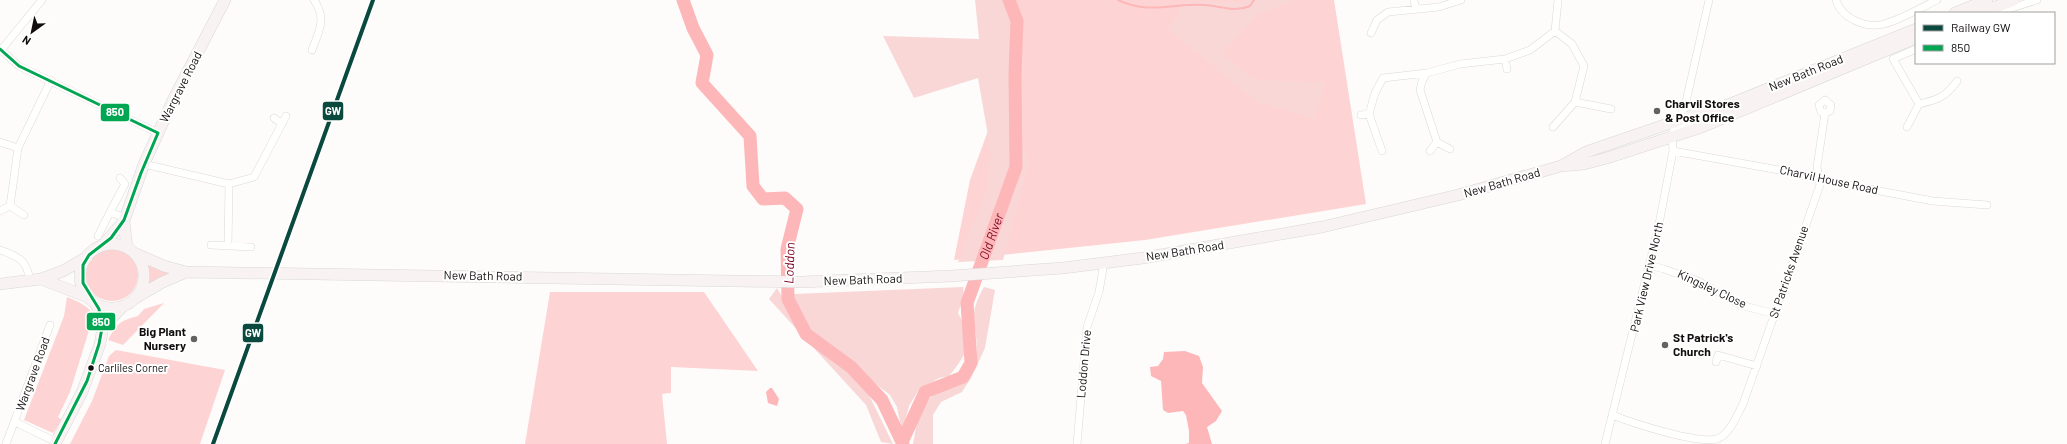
<svg xmlns="http://www.w3.org/2000/svg" width="2067" height="444" font-family="Barlow,sans-serif">
  <rect width="100%" height="100%" fill="#fdfcfb"/>
  <path fill="#fed3d3" d="M984 0H1334L1366 204 1145 240 954 260 970 180 993 117Z
    M86 275a26 26 0 1 1 52 0a26 26 0 1 1-52 0Z
    M148 263 169 273 168 274 148 286Z
    M550 292H704L758 371 671 367V393L662 394 667 444H525Z
    M67 297C81 303 93 307 95 323L90 327 70 392 58 417 62 420 53 433 24 420 64 316Z
    M164 303 123 345 108 340C117 323 120 321 138 316L144 309Z
    M116 350 225 370 200 444H70L92 401 109 356Z"/>
  <path fill="#f9d7d7" d="M975 0H1012L1023 30 1013 127 1029 162 1003 260 958 262 987 190 991 153 978 78 914 98 883 36 979 39Z
    M1247 0H1294L1258 14 1222 53 1255 80 1325 82 1315 119 1257 102 1168 29 1184 3 1245 2Z
    M963 287 964 295 958 313C974 342 968 353 949 376L939 378 918 391 909 406 904 425 901 427 897 407 890 395 808 332 792 298 794 294Z
    M984 287 995 290 985 348 971 378 962 392 941 402 933 415V444H913C916 429 917 412 927 401 941 386 962 386 973 365 981 350 974 332 974 316 974 306 979 296 984 287Z
    M777 288 807 339 844 365 869 395 893 444 881 442 866 405 769 299Z"/>
  <path fill="#fdb7b8" d="M1185 351 1199 356 1203 367 1202 383 1222 411 1216 421 1207 427 1212 444H1185L1189 443V431L1186 415 1183 411 1168 413 1163 410 1161 381 1151 376 1150 367 1158 366 1163 359 1164 352Z
    M770 388H772L779 399 777 406 768 403 766 392Z"/>
  <g fill="none" stroke-linecap="round" stroke-linejoin="round">
    <path stroke="#fdb7b8" stroke-width="2" d="M1118 0C1151 15 1172 3 1205 5 1221 6 1234 13 1250 6L1254 0"/>
    <g stroke="#fdb7b8" stroke-width="13">
      <path d="M683 0 693 28 707 55 702 83 750 136 753 186 763 199 785 198 797 209 787 249 788 299 806 334 851 367 882 400 903 444"/>
      <path id="s1" d="M902 442 925 392 963 377 971 363 967 303 1016 167 1015 74 1017 21 1009 0"/>
    </g>
    <g stroke="#dcd9d9" stroke-width="8">
      <path id="minor" d="M1836 0C1841 18 1866 29 1884 24 1902 19 1920 8 1937 0
        M1414 1 1416 9
        M1996 13 2037 0
        M1371 33 1377 20 1388 12 1439 7 1461 0
        M0 49 19 66 158 133
        M1 50 42 0
        M312 50C319 31 327 19 314 0
        M1505 59 1507 69
        M1427 73 1460 64 1505 59 1530 50 1555 31
        M1575 102 1611 109
        M1919 104C1937 100 1946 97 1957 81
        M1369 114 1382 151
        M1361 115 1369 114 1375 93 1383 78 1427 73 1422 81 1420 90 1437 142 1430 151
        M274 118 282 124
        M1553 127 1575 102 1584 66 1572 44 1555 31 1558 0
        M1907 127 1919 104 1893 59 1916 49
        M1676 134 1682 126 1694 120
        M0 142 18 148
        M1437 142 1450 149
        M1673 151 1779 170 1837 183 1933 201 1987 205
        M144 164 229 184 254 177 286 116
        M10 206 24 215
        M0 211 10 206 18 148 51 80
        M110 212 125 184 120 178
        M98 236 110 212 125 218
        M211 245 251 247
        M228 246 229 184
        M0 250C19 257 26 259 30 280
        M1649 265 1664 269 1698 281 1741 305 1774 314
        M1716 362 1718 355 1757 366
        M1612 415C1633 423 1696 444 1717 439 1730 434 1737 415 1743 404L1820 185 1817 167 1825 113 1821 112 1819 105 1825 100 1831 105 1830 111 1825 113
        M15 422 56 442
        M6 444 50 325
        M1077 444 1087 327 1099 292 1104 263
        M1605 444 1658 229 1673 151 1672 134 1685 106 1709 0"/>
    </g>
    <g stroke="#d8d8d7" stroke-width="12">
      <path id="primary" d="M1955 13 1987 0
        M1979 13 2014 0
        M1563 165 1586 152 1694 115 1720 108 1916 29
        M124 221 127 248
        M80 276a32 32 0 1 1 64 0a32 32 0 1 1-64 0Z
        M102 246 124 221 144 164 174 98 225 0
        M134 253 164 266 186 272 801 282 951 276 1063 268 1143 258 1322 227 1458 195 1561 166 1584 164 1607 158 1702 127 1916 38
        M41 279 90 298
        M0 284 41 279 63 271 87 257
        M137 297 161 283 186 272
        M103 327 123 306
        M55 444 82 392 100 344 103 327 101 313 94 302"/>
    </g>
    <use href="#minor" stroke="#fffffe" stroke-width="7"/>
    <use href="#primary" stroke="#f9f2f2" stroke-width="11"/>
    <g stroke="#fff" stroke-width="6">
      <path id="bus-1" d="M0 49 19 66 158 133 141 173 124 220 111 238 89 255 83 265V283L99 309 102 328 99 344 87 381 55 444"/>
    </g>
    <use href="#bus-1" stroke="#00a651" stroke-width="3"/>
    <g stroke="#fff" stroke-width="7">
      <path id="rail-1" d="M213 444 373 0"/>
    </g>
    <use href="#rail-1" stroke="#0a493e" stroke-width="4"/>
  </g>
  <g fill="#646161" stroke="#fff" stroke-width="1.5">
    <circle cx="1657" cy="111" r="4"/>
    <circle cx="194" cy="339" r="4"/>
    <circle cx="1665" cy="345" r="4"/>
  </g>
  <circle fill="#120e0e" stroke="#fff" stroke-width="1.5" cx="91" cy="368" r="3.5"/>
  <g text-anchor="middle" stroke-width="4" stroke-linejoin="round" paint-order="stroke">
    <g font-size="11" fill="#120e0e" stroke="#fff" text-anchor="start">
      <text x="98" y="372">Carliles Corner</text>
    </g>
    <g font-size="12" fill="#120e0e" stroke="#fff">
      <text transform="translate(1806 73) rotate(-22)" y="4">New Bath Road</text>
      <text transform="translate(181 87) rotate(-63)" y="4">Wargrave Road</text>
      <text transform="translate(1829 180) rotate(12)" y="4">Charvil House Road</text>
      <text transform="translate(1502 183) rotate(-16)" y="4">New Bath Road</text>
      <text transform="translate(1185 251) rotate(-9)" y="4">New Bath Road</text>
      <text transform="translate(1789 272) rotate(-71)" y="4">St Patricks Avenue</text>
      <text transform="translate(483 276) rotate(1)" y="4">New Bath Road</text>
      <text transform="translate(1647 277) rotate(-77)" y="4">Park View Drive North</text>
      <text transform="translate(863 280) rotate(-2)" y="4">New Bath Road</text>
      <text transform="translate(1712 289) rotate(25)" y="4">Kingsley Close</text>
      <text transform="translate(1084 364) rotate(-85)" y="4">Loddon Drive</text>
      <text transform="translate(33 374) rotate(-70)" y="4">Wargrave Road</text>
    </g>
    <g font-size="12" font-weight="bold" fill="#120e0e" stroke="#fff" text-anchor="start">
      <text x="1665" y="108">Charvil Stores<tspan x="1665" dy="14">&amp; Post Office</tspan></text>
      <text x="186" y="336" text-anchor="end">Big Plant<tspan x="186" dy="14">Nursery</tspan></text>
      <text x="1673" y="342">St Patrick's<tspan x="1673" dy="14">Church</tspan></text>
    </g>
    <g font-size="13" font-style="italic" fill="#7e0520" stroke="#fff">
      <text dy="5" stroke="none"><textPath href="#s1" startOffset="243">Old River</textPath></text>
      <text transform="translate(789 263) rotate(-88)" y="5">Loddon</text>
    </g>
  </g>
  <g stroke="#fff" stroke-width="1.5">
    <rect x="322" y="101" width="22" height="20" rx="4" fill="#0a493e"/>
    <rect x="100" y="103" width="30" height="19" rx="4" fill="#00a651"/>
    <rect x="86" y="312" width="30" height="19" rx="4" fill="#00a651"/>
    <rect x="242" y="323" width="22" height="20" rx="4" fill="#0a493e"/>
  </g>
  <g font-size="11" text-anchor="middle" font-weight="bold" fill="#fff">
    <text x="333" y="115">GW</text>
    <text x="115" y="116">850</text>
    <text x="101" y="326">850</text>
    <text x="253" y="337">GW</text>
  </g>
  <rect x="1915" y="12" width="140" height="52" fill="#ffffff" stroke="#a09f9f"/>
  <rect x="1923" y="25" width="20" height="6" fill="#0a493e" stroke="#a09f9f"/>
  <text x="1951" y="32" font-size="12" fill="#120e0e">Railway GW</text>
  <rect x="1923" y="45" width="20" height="6" fill="#00a651" stroke="#a09f9f"/>
  <text x="1951" y="52" font-size="12" fill="#120e0e">850</text>
  <g transform="translate(32 32) rotate(213)" stroke="#ffffff" stroke-width="3" paint-order="stroke">
  <path d="M0-3L7 15L0 10L-7 15Z" fill="#120e0e"/>
  <text y="-6" font-size="11" font-weight="bold" text-anchor="middle" fill="#120e0e">N</text>
  </g>
</svg>
